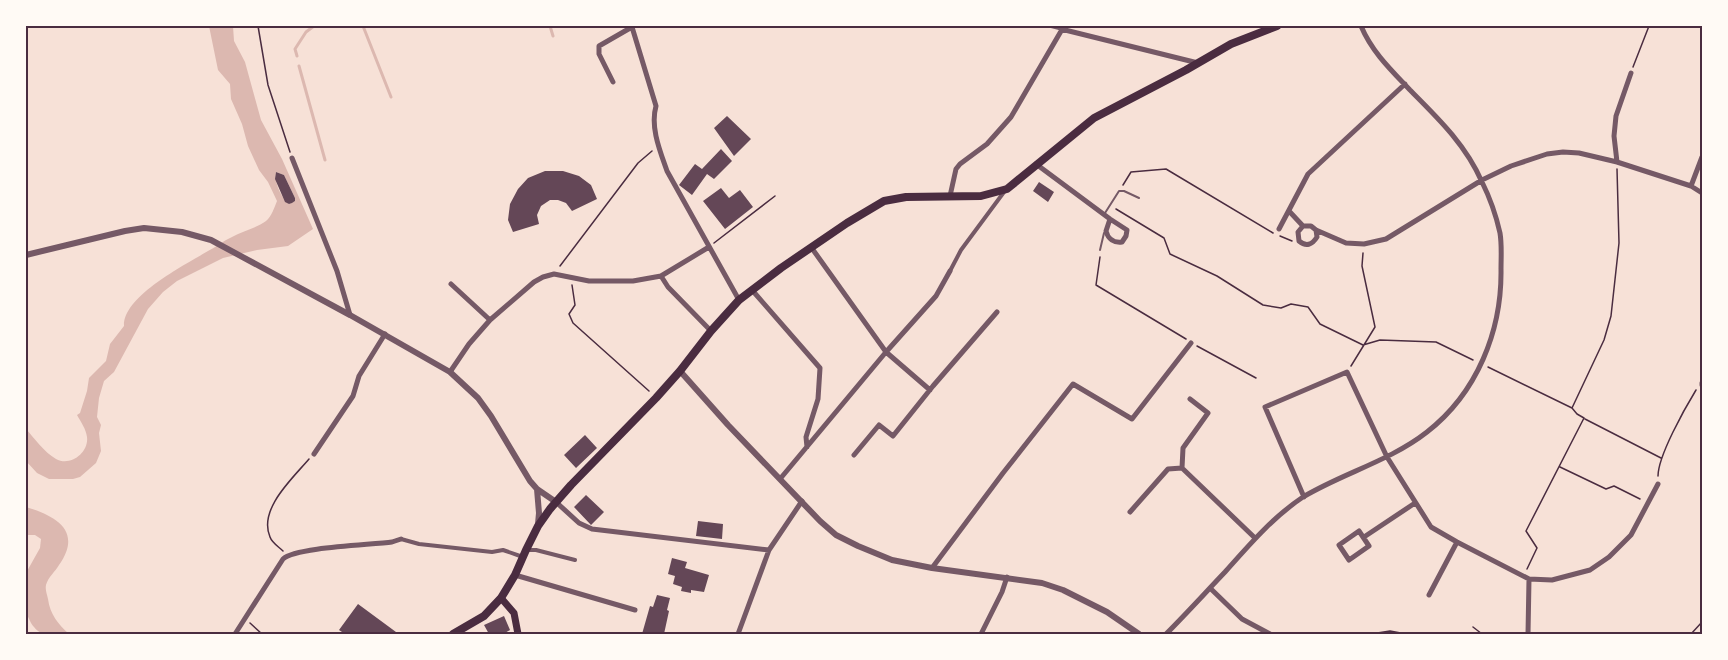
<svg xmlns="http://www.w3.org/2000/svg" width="1728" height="660" font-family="'Asap Condensed',sans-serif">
  <rect width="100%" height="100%" fill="#f7e1d7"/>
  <path fill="#dcb8b0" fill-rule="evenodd" d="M209 26H233L234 41 245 62 261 120 282 159 313 229 288 246 257 250 223 258 177 281 163 292 148 309 114 372 104 381 99 398 97 417 101 425 99 433 101 451 96 463 80 477 73 479H49L37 473 26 461V429C34 438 44 452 56 459 70 467 89 453 87 437 86 429 81 422 77 415L80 413 87 391 89 378 106 361 110 344 124 326C123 296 185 265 208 251 216 247 223 241 232 237 242 231 257 228 266 221 272 216 274 208 277 201L268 182 259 170 248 146 242 124 231 99 230 84 218 70ZM276 172 284 175 295 198V201L289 204C281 198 274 182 276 172Z
    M26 507C56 516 83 531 59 565 55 572 48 577 46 585 45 590 47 594 48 599 50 614 58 624 69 634 58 635 42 638 34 627 30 623 30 619 26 614V573L40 548 41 539 35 535H26Z"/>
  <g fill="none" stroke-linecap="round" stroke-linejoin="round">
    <path stroke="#dcb8b0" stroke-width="3" d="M363 26 391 97
      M550 26 553 36
      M297 56 295 49 306 32 314 26
      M299 66 325 160"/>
  </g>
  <path fill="#644757" d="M727 116 751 139 734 156 714 128Z
    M721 149 732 161 714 179 707 174 692 195 679 185 695 164 702 169Z
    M545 171H563L579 176 591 185 597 199 572 211 566 203 558 200H550L541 206 537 215 539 224 513 232 508 220 510 204 518 189 528 178Z
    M276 172 284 175 295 198V201L292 203 289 204 285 202 275 179Z
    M1039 182 1054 192 1048 202 1033 191Z
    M721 188 729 198 740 190 753 207 725 229 703 201Z
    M585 435 597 448 576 468 564 455Z
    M586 495 604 512 591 525 574 507Z
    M698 521 723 524 722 539 696 536Z
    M672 558 687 562 685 568 709 575 704 592 691 590V593L681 591 682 587 673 584 675 576 668 574Z
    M657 595 670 598 667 610 669 611 664 634H642L650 606 653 607Z
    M358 604 396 632 391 634H345L339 630Z
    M504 616 510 630 503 634H489L484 625Z"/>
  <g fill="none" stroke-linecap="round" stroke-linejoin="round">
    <path stroke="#4a2c40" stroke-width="1.5" d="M258 26 268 85 290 152
      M1633 67 1649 26
      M1123 185 1131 172 1166 169 1273 233
      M1116 209 1164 238 1170 254 1217 276 1263 305 1281 308 1291 304 1308 307 1320 324 1363 345 1380 340 1436 342 1473 360
      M1280 236 1292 241
      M714 243 775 196
      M1100 257 1096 285 1186 339
      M560 266 638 163 652 151
      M572 285 575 305 569 314 573 323 649 391
      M1197 346 1256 378
      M1351 366 1375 327 1362 266 1363 253
      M1488 367 1572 408
      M1585 419 1661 458
      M1560 467 1606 489 1614 486 1640 499
      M1658 476C1658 456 1685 408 1696 390
      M283 551C279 547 272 543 270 537 258 509 293 478 309 459
      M1527 569 1537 548 1526 531 1584 418 1577 414 1572 408 1604 340 1611 316 1619 243 1617 169
      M250 623 262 634
      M1473 627 1482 634
      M1371 634 1390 631 1406 634
      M1691 634 1702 622"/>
    <path stroke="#755966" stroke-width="2" d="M1047 26 1059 29
      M1105 213 1119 191H1124L1139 198
      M1100 250 1104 233"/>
    <path stroke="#755966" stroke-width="4" d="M950 271 961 250 1004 192
      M401 539 419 544 492 552 503 550 523 557
      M526 550H536L575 560"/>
    <path stroke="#755966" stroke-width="5" d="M1061 29 1198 63
      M613 82 599 54V46L632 27 656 106C650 127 660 151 667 171L739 300
      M292 158 337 271 350 315
      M1617 162 1614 136 1616 116 1631 73
      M1036 164 1110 219 1127 230 1126 236 1122 242C1114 243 1108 239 1106 231L1110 219
      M1691 186 1702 157
      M950 196 956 169 960 164 987 144 1011 117 1064 26
      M1289 211 1303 226H1311L1316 230 1317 237C1312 245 1306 247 1299 241L1298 232 1303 226
      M1279 229 1308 174 1405 84
      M1316 230 1346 243 1364 244 1386 239 1482 180 1511 166 1547 154 1563 152 1579 153 1617 162 1691 186 1702 193
      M811 247 886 352 930 390
      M661 276 668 287 711 331
      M451 284 490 320
      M752 290 820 368 818 399 806 437 807 447
      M450 372 469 344 490 320 534 282 543 277 554 274 589 281H633L661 276 709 247
      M1702 385V383
      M314 454 353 396 359 376 385 334
      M854 455 879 425 893 436 933 386 997 312
      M1182 468 1183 448 1208 413 1190 399
      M780 479 886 352 936 296 950 271
      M1304 497 1265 407 1347 372 1387 457 1431 527 1457 542 1529 579 1552 580 1590 570 1609 557 1631 535 1658 484
      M556 502 579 523 592 529 769 550
      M1130 512 1168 469 1182 468 1255 538
      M1359 531 1369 546 1349 560 1339 545Z
      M1364 537 1415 503
      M932 568 1003 473 1073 384 1132 419 1191 343
      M515 575 635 610
      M1210 588 1242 619 1270 634
      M1429 595 1457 542
      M235 634 283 559C296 547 371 545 392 542L401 539
      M738 634 769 550 802 501
      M981 634 1002 592 1007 577
      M1166 634C1186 614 1205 593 1225 572 1249 545 1273 517 1303 497 1343 473 1390 461 1427 432 1477 393 1502 331 1501 269 1501 257 1502 245 1500 233 1496 215 1490 198 1482 182 1466 145 1438 118 1410 90 1391 70 1372 52 1361 26
      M1528 634 1529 579"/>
    <path stroke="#755966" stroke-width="6" d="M26 255 125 231 144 228 182 232 211 240 350 315 450 372 478 398 491 416 530 481 537 489 556 502
      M680 371 728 425 820 521 836 535 858 546 892 560 932 568 1042 583 1063 590 1107 612 1139 634
      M537 489 539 513 538 524"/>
    <path stroke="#4a2c40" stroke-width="7" d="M501 598 514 613 518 634"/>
    <path stroke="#4a2c40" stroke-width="8" d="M453 634 484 616 501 598 515 575 526 550 538 526 550 509 571 485 656 398 680 371 711 331 739 300 781 268 847 223 884 201 906 197 981 196 1007 189 1094 118 1186 70 1231 44 1277 26"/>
  </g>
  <rect width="1728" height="660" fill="none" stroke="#fffaf5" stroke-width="54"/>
  <rect x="27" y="27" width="1674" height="606" fill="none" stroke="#4a2c40" stroke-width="2"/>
</svg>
